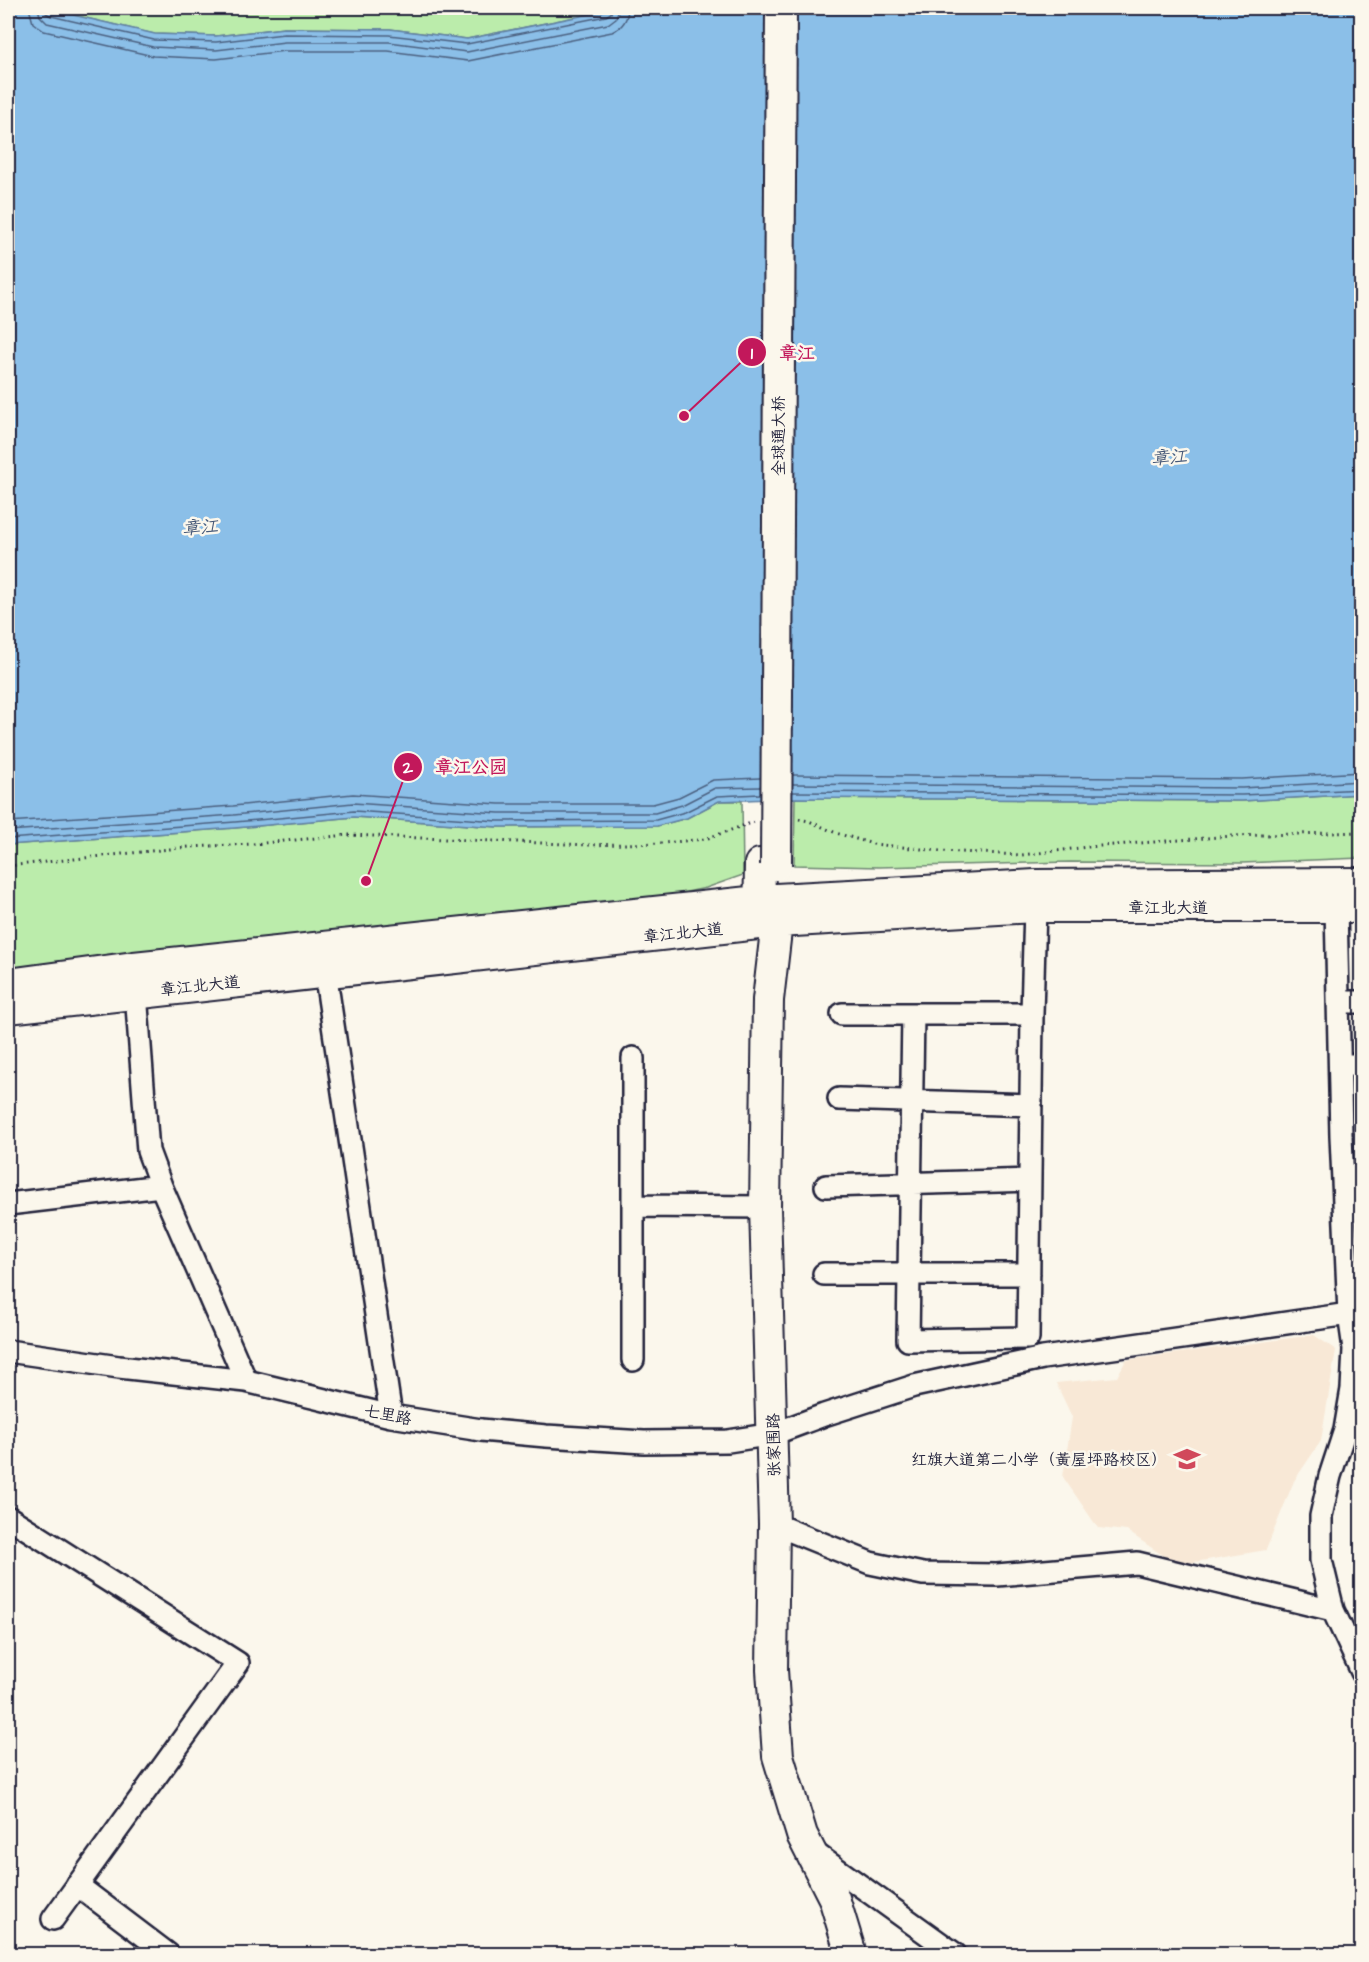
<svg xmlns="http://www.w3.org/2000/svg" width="1369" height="1962" font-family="'Architects Daughter','LXGW WenKai TC',sans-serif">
  <rect width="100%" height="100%" fill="#fbf7ec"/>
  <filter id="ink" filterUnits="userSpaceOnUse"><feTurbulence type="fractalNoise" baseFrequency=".0167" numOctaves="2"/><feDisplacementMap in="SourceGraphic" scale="12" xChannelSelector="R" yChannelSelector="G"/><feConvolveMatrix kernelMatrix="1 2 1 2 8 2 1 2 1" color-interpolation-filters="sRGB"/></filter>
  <g filter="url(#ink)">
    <path fill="#f8e8d6" d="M1314 1335 1336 1350 1321 1441 1294 1481 1266 1550 1177 1565 1127 1531 1098 1528 1063 1477 1072 1417 1056 1383 1117 1377 1126 1360Z"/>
    <path fill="#bbecab" stroke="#6e8773" stroke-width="1.5" d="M31 8H620L467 39 390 29 284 28 216 36 154 34 43 8Z
      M1361 794V858L1242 863 1070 862 879 867 794 865 795 798 1242 801Z
      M719 801H742L743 875 706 888 653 899 520 911 8 968V845L235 828 354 817 498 827 657 826 687 818Z"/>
    <path fill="#8bbfe8" stroke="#6180a3" stroke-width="1.5" d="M8 8H43L155 34 216 36 284 28 390 29 467 39 620 8H1361V794L1242 801 795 798 719 801 687 818 657 826 498 827 354 817 235 828 8 845Z"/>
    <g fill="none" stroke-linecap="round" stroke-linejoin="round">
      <path stroke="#4c6180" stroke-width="1.5" d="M29 8 33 23 44 31 153 56 216 59 285 51H388L468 61 612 32C623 27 628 19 628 8
        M38 8 40 16 47 23 153 47 216 50 285 42H389L467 52 608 24 616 18 619 8
        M46 8V13L51 16 154 40 216 42 284 34 389 35 467 44 606 16 611 13 612 8
        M793 775 1242 779 1362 772
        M793 784 1242 788 1362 781
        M793 792 1242 795 1362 789
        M8 822 233 806 353 794 499 804H653L679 797 713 780 760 778
        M8 831 234 815 353 803 499 813H655L682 805 715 788 760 787
        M8 839 235 822 354 811 498 821 656 820 685 812 717 796 760 794"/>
      <g stroke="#22223b" stroke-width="26">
        <path id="street" d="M325 971 391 1416
          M136 993 148 1151 161 1186 246 1381
          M1338 1002H1362
          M842 1014H1032
          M913 1014 908 1340 1028 1338 1032 1014 1035 907
          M633 1058V1360
          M1340 1065H1362
          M839 1099 1031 1105
          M826 1186 1030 1180
          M8 1204 161 1186
          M633 1206 765 1207
          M824 1274H1029
          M8 1351 119 1367 246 1381 391 1416 481 1430 546 1436 644 1442 728 1441 773 1434 824 1415 914 1386 1043 1358 1349 1314
          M8 1517 238 1663 53 1919
          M774 1524 870 1563 923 1574 997 1575 1137 1563 1333 1610 1362 1672
          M1333 1610 1321 1560V1516L1330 1476 1345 1430 1352 1389 1354 1349 1349 1314 1341 1136 1336 907
          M812 1851 955 1954
          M77 1885 168 1954"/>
      </g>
      <g stroke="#22223b" stroke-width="34">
        <path id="secondary" d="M776 901 777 922 768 1000 765 1207 774 1524 772 1670 778 1756 802 1835 834 1898 851 1954
          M759 921 760 864
          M8 984 134 967 776 899 1035 885 1362 883
          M8 1008 777 922 1035 907H1362"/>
      </g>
      <path stroke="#22223b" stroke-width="3" stroke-dasharray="1.5 4.5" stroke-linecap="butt" d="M799 819 809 821 836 833 873 844 940 851 1022 855 1088 847 1232 836 1362 832
        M8 866 189 847 253 844 348 835 587 845 663 843 705 839 754 822"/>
      <use href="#street" stroke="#fbf7ec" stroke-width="21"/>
      <use href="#secondary" stroke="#fbf7ec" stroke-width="30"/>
      <g stroke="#22223b" stroke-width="34" stroke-linecap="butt">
        <path id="secondary-bridge" d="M776 865 781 8"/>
      </g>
      <use href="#secondary-bridge" stroke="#fbf7ec" stroke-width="30"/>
    </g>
  </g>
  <defs>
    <g id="school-bare" transform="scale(2.07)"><path d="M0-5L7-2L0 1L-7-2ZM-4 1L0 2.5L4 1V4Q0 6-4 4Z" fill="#d1495b" stroke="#fbf7ec" stroke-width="2.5" paint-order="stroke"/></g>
  </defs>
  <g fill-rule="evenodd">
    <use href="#school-bare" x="1187" y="1459"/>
  </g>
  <g text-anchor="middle" stroke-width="5" stroke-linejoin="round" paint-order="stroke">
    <g font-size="16" fill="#22223b" stroke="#fbf7ec">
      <text transform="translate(778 436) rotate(-90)" y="6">全球通大桥</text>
      <text x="1168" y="913">章江北大道</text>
      <text transform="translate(683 932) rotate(-6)" y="6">章江北大道</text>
      <text transform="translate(200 985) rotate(-6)" y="6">章江北大道</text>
      <text transform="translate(388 1414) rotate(11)" y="6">七里路</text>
      <text transform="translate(773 1445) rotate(-91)" y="6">张家围路</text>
    </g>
    <g font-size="16" fill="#22223b" stroke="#fbf7ec" text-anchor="end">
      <text x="1167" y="1465">红旗大道第二小学（黄屋坪路校区）</text>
    </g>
    <g font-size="18" font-style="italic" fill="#475978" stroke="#fbf7ec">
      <text transform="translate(1169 457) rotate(-4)" y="6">章江</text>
      <text transform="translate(200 527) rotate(-4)" y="6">章江</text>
    </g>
  </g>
  <path fill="none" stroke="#c2185b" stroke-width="2" d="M684 416L752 352M366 881L408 767"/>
  <g fill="#c2185b" stroke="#fbf7ec" stroke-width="2">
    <circle cx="684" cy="416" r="6"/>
    <circle cx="366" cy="881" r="6"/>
    <circle cx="752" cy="352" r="15"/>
    <circle cx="408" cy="767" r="15"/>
  </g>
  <g font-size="18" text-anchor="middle" font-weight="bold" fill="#fff">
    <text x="752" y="359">1</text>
    <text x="408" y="773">2</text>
  </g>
  <g font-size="18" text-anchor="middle" font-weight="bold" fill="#c2185b" stroke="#fbf7ec" stroke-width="5" stroke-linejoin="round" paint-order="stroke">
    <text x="797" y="359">章江</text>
    <text x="471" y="773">章江公园</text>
  </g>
  <rect width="1369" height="1962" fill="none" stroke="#fbf7ec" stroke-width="30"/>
  <rect x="15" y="15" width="1339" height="1932" fill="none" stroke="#22223b" stroke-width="2" filter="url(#ink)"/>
</svg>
